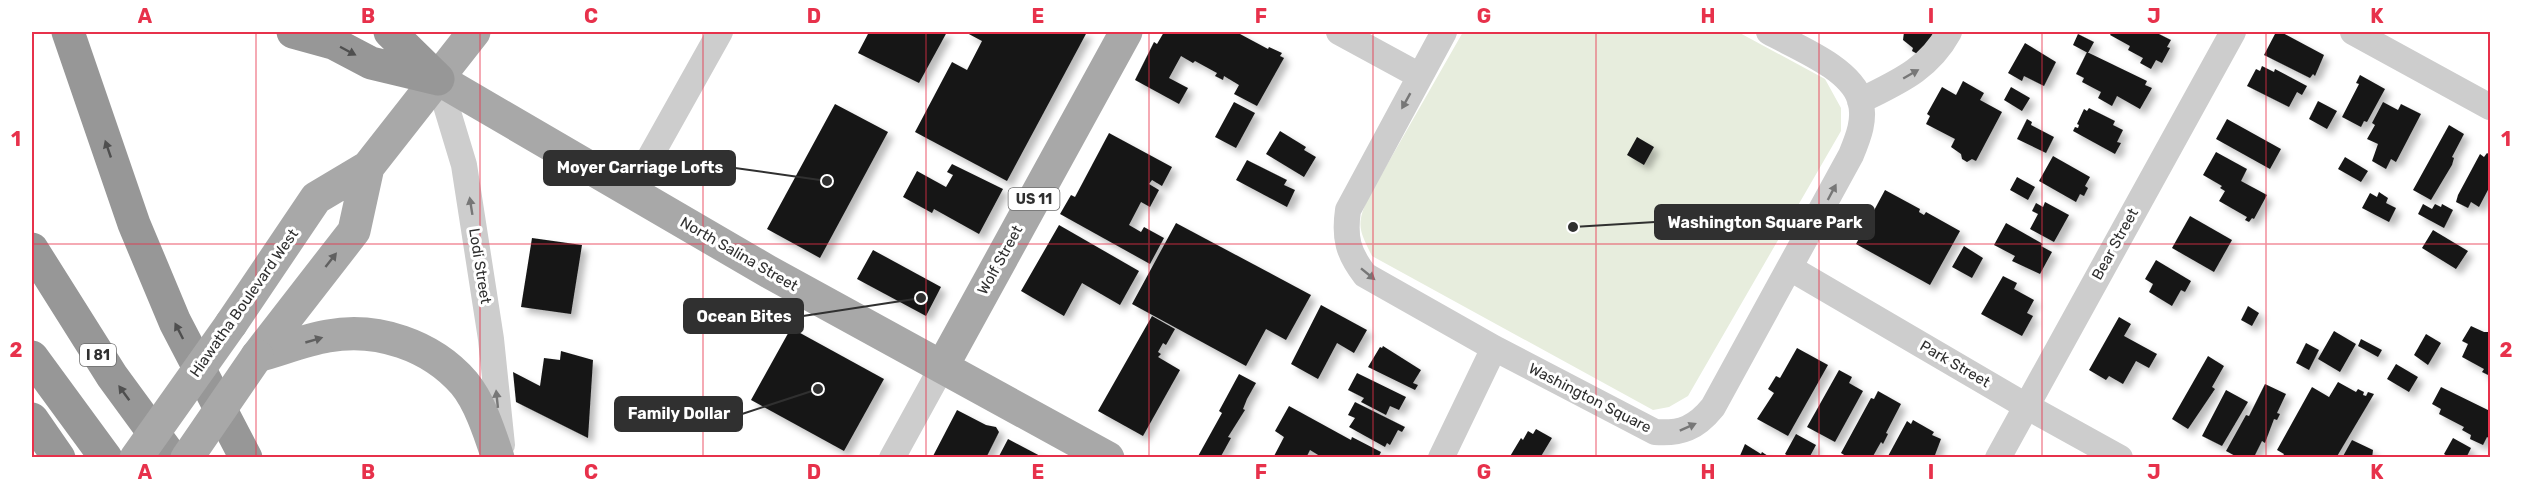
<svg xmlns="http://www.w3.org/2000/svg" width="2522" height="489" font-family="Rubik,sans-serif">
  <defs>
    <filter id="shadow"><feDropShadow dx="5.5" dy="5.5" stdDeviation="3" flood-color="#0004"/></filter>
  </defs>
  <rect width="100%" height="100%" fill="#fff"/>
  <path fill="#e7eddd" d="M1463 32H1738L1825 79 1841 108V131L1688 396 1669 407 1653 410 1372 256C1359 230 1356 225 1368 198Z"/>
  <path fill="#171717" filter="url(#shadow)" d="M869 32H947L919 83 858 53Z
    M965 32H1087L1007 181 915 132 952 62 967 70 982 41Z
    M1164 32H1242L1240 34 1268 49 1269 47 1282 53 1280 56 1284 58 1257 106 1234 94 1239 85 1224 76 1223 80 1215 76 1217 73 1195 61 1193 63 1181 56 1169 78 1188 88 1179 104 1135 80 1154 42 1157 44Z
    M1904 32H1941L1925 58 1912 51 1913 48 1903 40Z
    M2112 32H2155L2171 40 2167 47 2170 48 2162 63 2156 60 2151 69 2140 63 2143 58 2128 50 2130 46 2110 35Z
    M2276 32H2281L2324 55 2315 76 2313 74 2310 78 2264 55Z
    M2078 34 2094 42 2088 53 2073 45Z
    M2025 43 2056 62 2044 86 2024 76 2022 81 2008 73Z
    M2087 52 2147 81 2145 85 2152 88 2140 109 2117 96 2112 106 2098 98 2101 92 2082 82 2084 78 2076 74Z
    M2262 66 2274 72 2275 69 2307 86 2302 95 2297 92 2289 107 2247 86 2256 69 2260 71Z
    M2360 75 2385 89 2367 122 2364 121 2361 127 2342 117 2359 84 2356 83Z
    M1963 81 1984 93 1980 100 2002 112 1976 161 1972 159 1967 162 1962 159 1961 154 1951 147 1955 139 1926 124 1930 116 1927 114 1942 87 1956 95Z
    M2011 87 2030 98 2022 111 2004 100Z
    M2318 101 2337 111 2327 129 2309 119Z
    M1234 102 1255 113 1236 148 1215 137Z
    M2383 102 2398 110 2401 104 2421 114 2396 162 2391 159 2386 169 2372 161 2378 144 2367 139 2375 125 2372 123Z
    M835 104 888 132 820 258 767 229Z
    M2089 108 2115 121 2113 125 2123 130 2117 142 2121 143 2115 154 2073 131 2075 127 2078 128 2079 125 2077 124 2084 109 2087 111Z
    M2027 119 2032 122 2031 125 2054 137 2046 153 2017 139Z
    M2227 119 2281 149 2270 169 2216 139Z
    M2449 125 2464 134 2452 157 2454 158 2452 165 2431 200 2413 190Z
    M1280 131 1306 147 1304 150 1316 157 1304 177 1266 154Z
    M1109 133 1172 167 1162 186 1152 180 1149 184 1159 190 1150 207 1141 202 1129 225 1141 232 1144 227 1164 238 1150 264 1060 214 1071 195 1075 197Z
    M1637 137 1654 147 1644 165 1627 155Z
    M2216 152 2247 169 2241 181 2267 195 2254 219 2252 218 2249 222 2245 220 2247 217 2219 201 2225 191 2220 188 2222 186 2203 175Z
    M2487 153 2490 155V186L2479 207 2471 202 2468 208 2456 202 2458 195 2480 154 2484 157Z
    M2053 156 2090 177 2085 186 2088 188 2084 196 2080 194 2076 202 2039 181Z
    M2345 157 2368 171 2361 182 2338 169Z
    M1247 160 1287 180 1284 185 1295 190 1287 207 1236 180Z
    M952 164 1003 189 979 234 934 209 932 213 903 197 917 171 946 187 953 175 947 172Z
    M2017 177 2035 187 2028 200 2010 190Z
    M1885 190 1920 209 1919 212 1924 215 1926 212 1960 231 1930 285 1856 244Z
    M2379 192 2388 198 2386 203 2396 208 2389 222 2362 208 2370 193 2377 197Z
    M2045 202 2069 215 2054 242 2030 229 2038 214 2032 211 2036 203 2043 207Z
    M2423 204 2432 209 2435 204 2441 207 2442 204 2453 210 2444 228 2418 214Z
    M2190 216 2232 240 2214 272 2172 248Z
    M1176 223 1311 295 1286 340 1266 329 1246 366 1132 304Z
    M2006 223 2043 244 2041 246 2052 252 2040 274 2012 261 2015 256 1994 245Z
    M1059 225 1139 271 1120 305 1082 283 1064 316 1021 291Z
    M2433 230 2468 251 2456 269 2422 248Z
    M532 238 582 245 571 314 521 307Z
    M1964 246 1983 258 1972 278 1952 267Z
    M873 250 941 287 926 316 857 279Z
    M2156 260 2191 281 2185 292 2181 290 2172 306 2149 292 2153 284 2145 279Z
    M2003 276 2017 283 2014 289 2034 300 2027 313 2033 316 2022 336 1981 314Z
    M1321 305 1367 330 1354 353 1337 343 1318 379 1291 364Z
    M2248 306 2259 313 2252 326 2241 320Z
    M1152 316 1175 329 1166 345 1163 343 1158 352 1161 354 1158 357 1180 370 1143 436 1098 411Z
    M2119 317 2131 324 2124 336 2157 354 2149 368 2136 361 2123 384 2109 376 2106 380 2089 370Z
    M2471 326 2484 332H2490V376L2482 372 2484 369 2462 357 2468 344 2462 341Z
    M791 328 884 379 844 451 751 400Z
    M2334 331 2356 344 2340 372 2318 359Z
    M2426 334 2441 343 2428 365 2414 355Z
    M2361 339 2382 350 2378 357 2358 346Z
    M2306 343 2319 350 2309 370 2296 363Z
    M1383 346 1421 370 1413 383 1418 385 1415 390 1368 367 1380 347 1382 348Z
    M1797 348 1828 365 1788 436 1757 419 1774 393 1768 389 1776 376 1780 378Z
    M561 351 593 360 588 438 516 402 513 372 540 386 544 358 560 360Z
    M2208 356 2224 366 2212 387 2215 389 2188 429 2172 419Z
    M2396 364 2418 377 2409 392 2387 379Z
    M1839 370 1852 377 1849 383 1863 391 1835 442 1807 427Z
    M1357 373 1406 397 1399 410 1390 406 1386 415 1361 402 1364 398 1348 390Z
    M1239 374 1256 383 1247 399 1243 409 1245 410 1228 437 1231 438 1220 458H1197L1222 413 1219 411Z
    M2338 382 2356 392 2358 389 2364 392 2363 395 2366 396 2368 392 2374 394 2336 458H2282L2284 454 2277 450 2312 387 2329 397Z
    M2265 384 2286 394 2277 413 2280 414 2277 420 2274 419 2265 443 2262 441 2254 457 2239 458 2226 451 2246 415 2249 416Z
    M2441 387 2490 411V439L2487 437 2483 445 2470 439 2471 435 2462 430 2464 427 2439 414 2441 409 2432 404Z
    M2226 390 2248 402 2222 446 2202 436Z
    M1878 391 1901 404 1886 433 1888 434 1883 444 1881 442 1872 458H1849L1841 453 1871 398 1874 399Z
    M1355 402 1405 427 1402 432 1398 430 1390 445 1387 443 1385 447 1349 427 1355 418 1348 415Z
    M1289 406 1351 440 1352 437 1381 452 1378 458H1323L1310 450 1306 458H1273L1284 437 1275 431Z
    M957 410 986 425 996 427 999 432 986 458H932Z
    M1913 420 1934 432 1932 435 1941 439 1935 455 1931 458H1887L1907 421 1911 424Z
    M1536 429 1552 438 1540 458H1509L1521 438 1523 440 1528 431 1533 434Z
    M1796 434 1816 445 1809 458H1791L1785 454Z
    M2453 438 2471 448 2466 458H2450L2444 454Z
    M1008 439 1044 458H998Z
    M2352 440 2373 450 2372 458H2342Z
    M1745 444 1761 454 1762 452 1771 458H1739Z"/>
  <g fill="none" stroke-linecap="round" stroke-linejoin="round">
    <path stroke="#cdcdcd" stroke-width="26" d="M1339 32 1420 76
      M1444 32 1348 210C1344 238 1348 253 1365 275L1494 348 1655 432C1681 434 1696 428 1713 407L1851 155C1858 138 1866 119 1860 100 1851 68 1796 47 1769 32
      M2353 32 2490 107
      M438 79 464 165 491 339 502 445
      M1860 101C1898 82 1928 70 1949 32
      M631 191 720 32
      M1790 268 2026 406 2120 458
      M892 458 942 367
      M1441 458 1494 348
      M1998 458 2233 32"/>
    <path stroke="#a8a8a8" stroke-width="33" d="M438 79 769 272 1108 458
      M231 324 316 198 368 167 474 32
      M257 356C280 350 304 340 328 336 377 327 431 345 464 383 480 402 490 434 498 458
      M257 356 354 231 368 167
      M942 367 1126 32"/>
    <path stroke="#979797" stroke-width="33" d="M68 32 134 224 175 322 246 458
      M293 32 333 43 371 63 438 79
      M390 32 438 79
      M32 249 112 376 172 458
      M32 357 106 458
      M32 419 59 458"/>
    <path stroke="#a8a8a8" stroke-width="33" d="M136 458 231 324
      M187 458 257 356"/>
  </g>
  <defs><path id="oneway-solid" d="M-6-.8H1V-3.2L6.5 0L1 3.2V.8H-6Z" transform="scale(1.5)"/></defs>
  <g fill="#4f4f4f">
    <use href="#oneway-solid" transform="translate(348 51) rotate(28)"/>
    <use href="#oneway-solid" transform="translate(108 149) rotate(-109)"/>
    <use href="#oneway-solid" transform="translate(179 331) rotate(-117)"/>
    <use href="#oneway-solid" transform="translate(124 393) rotate(-126)"/>
  </g>
  <g fill="#777">
    <use href="#oneway-solid" transform="translate(1911 74) rotate(-30)"/>
    <use href="#oneway-solid" transform="translate(1406 101) rotate(119)"/>
    <use href="#oneway-solid" transform="translate(1832 192) rotate(-62)"/>
    <use href="#oneway-solid" transform="translate(471 206) rotate(-99)"/>
    <use href="#oneway-solid" transform="translate(1368 274) rotate(39)"/>
    <use href="#oneway-solid" transform="translate(497 399) rotate(-96)"/>
    <use href="#oneway-solid" transform="translate(1688 427) rotate(-24)"/>
  </g>
  <g fill="#606060">
    <use href="#oneway-solid" transform="translate(331 260) rotate(-52)"/>
    <use href="#oneway-solid" transform="translate(314 340) rotate(-16)"/>
  </g>
  <path fill="none" stroke="#e7314b" stroke-width="1.5" stroke-opacity="0.55" d="M256 32V458M480 32V458M703 32V458M926 32V458M1149 32V458M1373 32V458M1596 32V458M1819 32V458M2042 32V458M2266 32V458M32 244H2490"/>
  <g text-anchor="middle" stroke-width="6" stroke-linejoin="round" paint-order="stroke">
    <g fill="#fff" stroke="#6e6e6e" stroke-width="1.5">
      <rect x="1008.5" y="188" width="51" height="22" rx="4.5"/>
      <rect x="80" y="344" width="36" height="22" rx="4.5"/>
    </g>
    <g font-size="14" font-weight="bold" fill="#303030">
      <text x="1034" y="204">US 11</text>
      <text x="98" y="360">I 81</text>
    </g>
    <g font-size="15" fill="#303030" stroke="#fff">
      <text transform="translate(2115 244) rotate(-61)" y="5">Bear Street</text>
      <text transform="translate(739 254) rotate(30)" y="5">North Salina Street</text>
      <text transform="translate(1000 260) rotate(-61)" y="5">Wolf Street</text>
      <text transform="translate(480 266) rotate(81)" y="5">Lodi Street</text>
      <text transform="translate(244 303) rotate(-55)" y="5">Hiawatha Boulevard West</text>
      <text transform="translate(1955 364) rotate(30)" y="5">Park Street</text>
      <text transform="translate(1590 398) rotate(27)" y="5">Washington Square</text>
    </g>
  </g>
  <path fill="none" stroke="#303030" stroke-width="2" d="M827 181L735 168M1573 227L1655 222M921 298L803 316M818 389L742 414"/>
  <g fill="#303030" stroke="#fff" stroke-width="2">
    <circle cx="827" cy="181" r="6"/>
    <circle cx="1573" cy="227" r="6"/>
    <circle cx="921" cy="298" r="6"/>
    <circle cx="818" cy="389" r="6"/>
  </g>
  <g fill="#303030" stroke="#303030" stroke-width="2">
    <rect x="544" y="151" width="191" height="34" rx="6"/>
    <rect x="1655" y="205" width="219" height="34" rx="6"/>
    <rect x="684" y="299" width="119" height="34" rx="6"/>
    <rect x="615" y="397" width="127" height="34" rx="6"/>
  </g>
  <g font-size="16" text-anchor="middle" font-weight="bold" fill="#fff">
    <text x="640" y="173">Moyer Carriage Lofts</text>
    <text x="1765" y="228">Washington Square Park</text>
    <text x="744" y="322">Ocean Bites</text>
    <text x="679" y="419">Family Dollar</text>
  </g>
  <rect width="2522" height="489" fill="none" stroke="#ffffff" stroke-width="66"/>
  <rect x="33" y="33" width="2456" height="423" fill="none" stroke="#e7314b" stroke-width="2"/>
  <g font-size="20" text-anchor="middle" font-weight="bold" fill="#e7314b">
    <text x="145" y="23">A</text>
    <text x="368" y="23">B</text>
    <text x="591" y="23">C</text>
    <text x="814" y="23">D</text>
    <text x="1038" y="23">E</text>
    <text x="1261" y="23">F</text>
    <text x="1484" y="23">G</text>
    <text x="1708" y="23">H</text>
    <text x="1931" y="23">I</text>
    <text x="2154" y="23">J</text>
    <text x="2377" y="23">K</text>
    <text x="16" y="146">1</text>
    <text x="2506" y="146">1</text>
    <text x="16" y="357">2</text>
    <text x="2506" y="357">2</text>
    <text x="145" y="479">A</text>
    <text x="368" y="479">B</text>
    <text x="591" y="479">C</text>
    <text x="814" y="479">D</text>
    <text x="1038" y="479">E</text>
    <text x="1261" y="479">F</text>
    <text x="1484" y="479">G</text>
    <text x="1708" y="479">H</text>
    <text x="1931" y="479">I</text>
    <text x="2154" y="479">J</text>
    <text x="2377" y="479">K</text>
  </g>
</svg>
